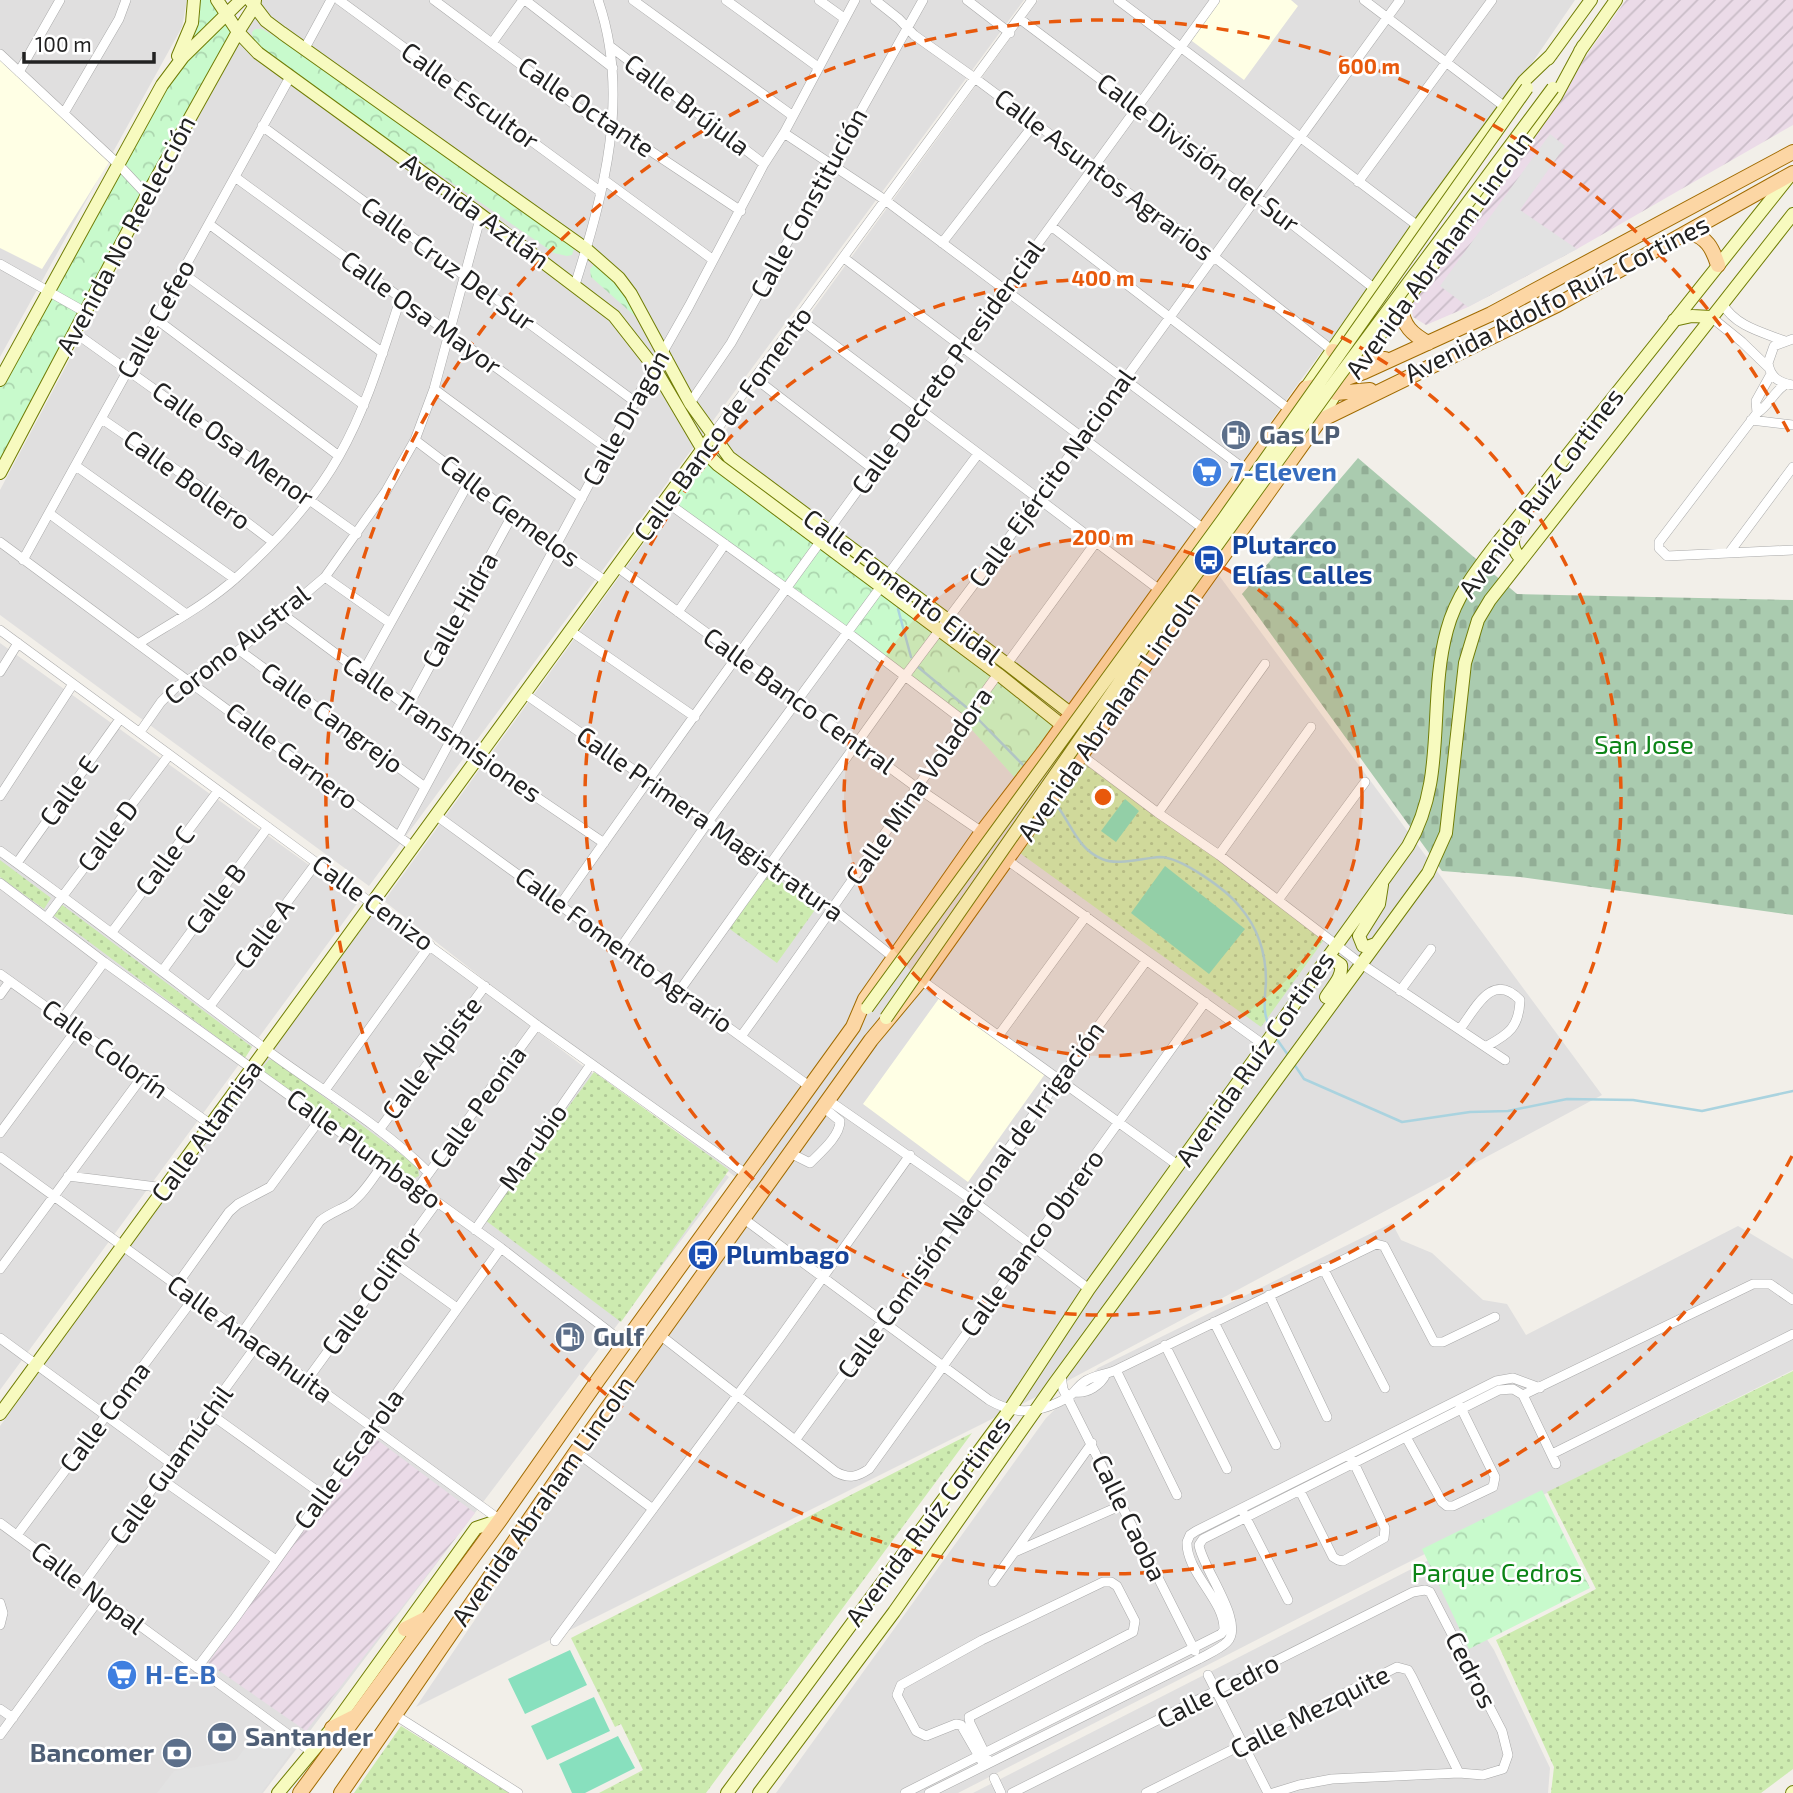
<svg xmlns="http://www.w3.org/2000/svg" width="1793" height="1793" font-family="'Exo 2',sans-serif">
  <defs>
    <pattern id="industrial-furrows" width="10" height="10" patternUnits="userSpaceOnUse" patternTransform="scale(1.75)"><rect width="10" height="10" fill="#ebdbe8"/><path d="M-1 1l2-2M0 10L10 0M9 11l2-2" fill="none" stroke="#c9bcc7"/></pattern>
    <pattern id="grass-dots" width="8" height="8" patternUnits="userSpaceOnUse" patternTransform="scale(1.75)"><rect width="8" height="8" fill="#cdebb0"/><path d="M2 2h.1M6 6h.1" fill="none" stroke="#b0c997" stroke-width="1.8" stroke-linecap="round"/></pattern>
    <pattern id="cemetery-stones" width="16" height="16" patternUnits="userSpaceOnUse" patternTransform="scale(1.75)"><rect width="16" height="16" fill="#aacbaf"/><path d="M2 7V4a2 2 0 0 1 4 0v3zM10 15v-3a2 2 0 0 1 4 0v3z" fill="#92ae96"/></pattern>
    <pattern id="park-crowns" width="20" height="18" patternUnits="userSpaceOnUse" patternTransform="scale(1.75)"><rect width="20" height="18" fill="#c8facc"/><path d="M2 6a3 3 0 1 1 6 0M12 15a3 3 0 1 1 6 0" fill="none" stroke="#acd6af"/></pattern>
  </defs>
  <rect width="100%" height="100%" fill="#f2efe9"/>
  <path fill="#e0dfdf" d="M0 0H187L182 27 0 357Z
    M261 0H1024L369 886 0 615V490Z
    M1038 0H1575L1504 104 1292 392 1190 536 1602 1095 1056 1387 416 1707 649 1362 762 1198 384 901Z
    M0 643 359 901 0 1390Z
    M376 909 729 1177 263 1793H0V1426Z
    M1392 1223 1401 1240 1432 1253 1483 1300 1507 1304 1526 1335 1738 1226 1793 1259V1370L1397 1568 958 1793H776L1046 1418 1098 1368Z
    M1433 1558 1494 1650 1550 1768 1548 1793H973Z"/>
  <path fill="url(#industrial-furrows)" d="M1626 0H1793V125L1577 249 1468 307 1426 325 1413 317 1411 301Z
    M372 1436 475 1513 306 1731 208 1663Z"/>
  <path fill="#ffffe5" d="M1217 0H1291L1298 6 1244 80 1188 38Z
    M0 60 82 133 109 162 42 269 0 248Z
    M940 997 1045 1074 968 1182 863 1104Z"/>
  <path fill="url(#grass-dots)" d="M1081 759 1326 937 1261 1027 1017 851Z
    M0 860 51 898 44 909 0 877Z
    M770 874 817 907 777 963 727 927Z
    M61 904 252 1047 245 1058 53 915Z
    M269 1060H274L418 1167 419 1176 412 1179 264 1072 263 1067Z
    M594 1072 729 1170 621 1322 485 1220Z
    M1793 1371V1769L1761 1793H1551L1554 1767 1496 1640 1596 1589 1547 1492Z
    M972 1433 706 1793H599L643 1770 621 1724 615 1727 571 1638Z
    M401 1726 509 1793H354Z"/>
  <path fill="url(#cemetery-stones)" d="M1358 458 1517 594 1793 600V915L1520 877 1442 871 1242 594Z"/>
  <path fill="url(#park-crowns)" d="M194 0H217L238 32 0 474V378L172 69Z
    M255 29H262L310 57 571 239 574 249 572 255 567 256 554 253 283 67 253 39 252 32Z
    M597 261 621 287 645 325 591 277 590 269Z
    M703 450 1062 725 1015 778 964 721 665 501Z
    M1542 1490 1590 1588 1469 1649 1422 1549Z"/>
  <path fill="#88e0be" d="M1125 799 1139 811 1116 842 1101 831Z
    M1165 866 1245 929 1209 974 1131 913Z
    M570 1650 587 1685 525 1714 508 1679Z
    M594 1697 610 1731 547 1760 531 1726Z
    M618 1736 635 1768 585 1793H572L559 1764Z"/>
  <path fill="#e2e2e2" d="M1550 134 1565 146 1520 210 1577 249 1468 307 1440 286Z
    M261 1727 292 1751 261 1793H157L174 1771 236 1760Z"/>
  <g fill="none" stroke-linecap="round" stroke-linejoin="round">
    <path stroke="#aad3df" stroke-width="2.5" d="M898 609 911 657
      M918 667 966 707
      M975 716 1024 766
      M1058 807C1072 826 1078 849 1102 859 1118 866 1142 858 1160 857 1181 857 1227 890 1240 907 1258 928 1266 954 1266 981 1265 999 1262 1012 1270 1028
      M1276 1038 1288 1055
      M1294 1064 1304 1079 1402 1122 1470 1112 1508 1111 1567 1099 1633 1100 1702 1111 1793 1091"/>
    <g stroke="#a9a9a9" stroke-width="10">
      <path id="street" d="M339 0 601 192
        M434 0 587 114 613 126 741 211
        M525 0 613 68
        M633 0 793 116
        M726 0 818 67
        M819 0 844 18
        M875 0 899 19 914 35 976 79 1213 256 1333 351
        M967 0 1010 33
        M1118 0 1418 226
        M1364 0 1505 107
        M1020 19 1256 196 1375 289
        M492 43 523 0
        M611 47 764 164
        M305 48 331 0
        M0 54 118 164 147 195
        M19 72 60 0
        M64 113 119 19 126 0
        M262 126 634 401
        M784 133 885 200 1247 471
        M235 177 608 449
        M604 180 712 259
        M1358 182 1492 0
        M209 224 383 353
        M1051 226 1290 410
        M942 243 1035 123
        M844 258 1205 530
        M0 264 85 312
        M181 272 364 405
        M575 285C604 193 631 95 598 0
        M1722 303C1735 326 1761 332 1785 341
        M1711 317 1742 342 1769 368
        M156 319 339 456
        M800 319 1161 591
        M74 332 357 534
        M1793 339 1774 346 1768 363C1770 377 1779 383 1793 385
        M756 379 873 469
        M1786 384C1773 392 1769 406 1757 413L1659 542V548L1667 556 1793 550
        M434 389 582 498
        M690 403 731 343 923 0
        M1757 413 1756 401 1771 374
        M102 419 188 478 273 542
        M1751 420 1793 425
        M712 436 1032 0
        M415 440 556 547 607 582
        M76 466 235 579
        M665 501 847 632 964 721
        M50 514 186 614
        M0 542 413 847
        M1729 553 1793 467
        M23 560 290 77
        M617 567 916 787 982 832
        M887 576 978 454
        M325 577 390 623
        M678 612 725 544
        M281 613 451 739 604 843
        M0 630 537 1025 746 1174
        M572 632 695 717
        M138 644C171 623 207 604 236 578 275 543 313 502 339 456 367 407 383 351 401 297
        M239 650 425 787
        M1007 664 1096 542
        M0 672 18 643
        M362 674 469 482
        M525 694 833 909 893 957
        M408 706 513 514
        M140 732 161 702 176 687 239 650 325 577 386 491 415 440 434 389 481 215
        M1081 755 1158 813 1219 855 1360 963 1505 1060
        M0 796 73 684
        M1158 813 1265 664
        M437 816 809 1086
        M399 836 608 449 689 306 764 164 784 133 855 0
        M0 851C89 915 176 982 264 1048 319 1089 380 1124 429 1173
        M1219 855 1311 727
        M1007 860 1264 1045
        M17 863 120 719
        M0 883 104 962 501 1248 625 1344
        M1278 900 1365 782
        M560 905C774 600 997 302 1215 0
        M47 917 169 755
        M112 932 218 791
        M621 947 708 822 880 588
        M163 970 268 827
        M0 974 210 1124
        M921 980 1179 1166
        M680 990 905 676 1038 499 1400 0
        M1400 991 1431 949
        M0 995 10 981
        M210 1006 317 862
        M63 1018 104 962
        M1460 1029C1476 1008 1492 971 1520 1000 1519 1027 1509 1034 1487 1046
        M742 1035C829 916 911 793 998 674
        M999 1035 1086 916
        M325 1090 430 945
        M828 1100 972 1200 1089 1289
        M379 1130 485 986
        M0 1133 77 1029
        M790 1153 810 1163C821 1152 840 1136 840 1121L823 1107
        M0 1157 500 1520
        M68 1176 165 1188
        M418 1188 537 1025
        M744 1219 989 1400C1013 1414 1034 1414 1059 1402 1063 1400 1069 1397 1073 1393 1077 1389 1079 1385 1084 1382 1094 1375 1105 1375 1116 1370L1376 1244 1384 1246 1434 1342H1443L1495 1317
        M475 1230 591 1064
        M393 1262 457 1308
        M1323 1268 1385 1388
        M0 1269 142 1077
        M176 1286 229 1212 238 1204 270 1187 321 1118
        M1269 1295 1327 1417
        M1214 1322 1276 1445
        M242 1333 320 1221C330 1213 340 1210 350 1204 364 1194 374 1176 384 1163
        M660 1335 836 1472C849 1479 857 1477 869 1469L1205 1002
        M0 1338 172 1464
        M1165 1345 1227 1469
        M1116 1370 1177 1495
        M1061 1376 1063 1389 1195 1651
        M307 1380 437 1202
        M1075 1392C1087 1394 1101 1385 1106 1374
        M1523 1395 1753 1284H1770L1793 1300
        M1523 1395 1556 1464
        M209 1413 323 1495
        M1406 1437 1442 1502 1447 1506H1453L1493 1487 1495 1477 1460 1406
        M796 1439 1146 961
        M576 1452 653 1509
        M1552 1454 1793 1334
        M161 1479 276 1560
        M1300 1491 1333 1557 1338 1560 1343 1561 1384 1538 1385 1528 1352 1459
        M1243 1512 1288 1600
        M0 1523 312 1752
        M17 1535 193 1299
        M1187 1542 1190 1535 1196 1531 1496 1381 1513 1378 1540 1388
        M1199 1545 1203 1539 1499 1390 1513 1389 1523 1395
        M1015 1552 1122 1505
        M993 1582 1092 1443
        M83 1584 257 1345
        M0 1603 3 1613 0 1625
        M555 1641 779 1339 910 1155
        M197 1668 235 1618 501 1248
        M1208 1675 1268 1793
        M0 1709 13 1718
        M395 1715 518 1793
        M0 1735 100 1598
        M984 1765 961 1725 956 1724 926 1736 916 1731 897 1695 901 1685 982 1640 1103 1582H1111L1117 1586 1135 1621 1133 1632 969 1717 970 1723 989 1762
        M994 1778 1001 1793
        M905 1793 1221 1634 1224 1630C1225 1600 1186 1573 1187 1542
        M929 1793 1199 1659C1208 1654 1220 1649 1227 1642 1246 1623 1202 1568 1199 1545
        M1012 1793 1413 1592 1425 1590 1430 1592 1502 1731 1508 1755 1503 1769 1483 1775 1459 1773 1332 1779 1299 1785 1273 1793
        M1146 1793 1397 1667 1408 1670 1412 1677 1459 1773"/>
    </g>
    <g stroke="#707d05" stroke-width="14">
      <path id="secondary" d="M217 0 238 32 258 53 481 215 614 316 654 367 703 450 718 465 998 674 1068 730
        M250 0 266 21 282 33 586 249 619 278 631 294 690 403 729 457 1007 664 1096 733
        M1580 51 1616 0
        M178 56 192 23 194 0
        M1548 59 1591 0
        M1674 320 1692 316 1711 317
        M0 380 162 85 183 57 241 0
        M1306 388 1418 226 1524 81 1551 55
        M1319 421 1336 393 1466 221 1556 96 1583 46
        M0 473 147 195 238 32 254 7 255 0
        M1520 558C1508 544 1513 535 1523 521
        M1375 944 1367 947 1363 946 1359 936 1379 904 1382 885
        M1322 966 1334 960 1341 965C1343 977 1332 987 1326 997
        M0 1414 712 436
        M278 1793 332 1728 476 1528 500 1520
        M727 1793 1010 1409 1089 1289 1408 846C1448 778 1427 702 1447 630 1456 596 1477 569 1498 542L1788 178
        M759 1793 894 1612 1054 1384 1428 873 1446 833 1465 663 1478 620 1490 600 1793 214
        M1792 1793 1793 1792"/>
    </g>
    <g stroke="#a06b00" stroke-width="16">
      <path id="primary" d="M1689 232C1707 238 1712 247 1718 265
        M1401 307C1403 326 1412 334 1428 343
        M1333 351 1362 359H1385
        M1318 387 1336 393 1370 390
        M405 1629 425 1619
        M332 1728 356 1716
        M300 1793 500 1520 598 1380 853 1027 865 999 982 832 1045 750 1306 388 1336 382 1364 372 1491 314 1793 152
        M341 1793 576 1452 871 1040 921 980 1319 421 1557 305 1793 173"/>
    </g>
    <use href="#street" stroke="#fff" stroke-width="9"/>
    <use href="#secondary" stroke="#f7fabf" stroke-width="12"/>
    <use href="#primary" stroke="#fcd6a4" stroke-width="14"/>
    <g stroke="#707d05" stroke-width="14" stroke-linecap="butt">
      <path id="secondary-bridge" d="M867 1008 1224 518 1527 88
        M886 1018 1150 638 1339 376 1553 88"/>
    </g>
    <use href="#secondary-bridge" stroke="#f7fabf" stroke-width="12"/>
  </g>
  <circle cx="1103" cy="797" r="259" fill="#e8590c" fill-opacity=".12"/>
  <g fill="none" stroke="#e8590c" stroke-width="3.5" stroke-dasharray="12 9">
    <circle cx="1103" cy="797" r="259"/>
    <circle cx="1103" cy="797" r="518"/>
    <path d="M1792 1156A777 777 0 1 1 1792 438"/>
  </g>
  <defs>
    <g id="fuel-disc" transform="scale(1.575)"><circle r="9.5" fill="#5c6f8a" stroke="#fff"/><path d="M-5.5-6h7V0h2V4h1.3V-2.5L3-4.5l.8-.8L6-3V5H2.5V1h-1V6h-7ZM-4.2-4.7v3.2H.2V-4.7Z" fill="#fff"/></g>
    <g id="supermarket-disc" transform="scale(1.575)"><circle r="9.5" fill="#3f7fe0" stroke="#fff"/><path d="M-6-5.5h2.5l.6 2H6L4.5 2H-2.5L-4.4-4H-6ZM-1.5 3.2a1.3 1.3 0 1 0 .1 0ZM3 3.2a1.3 1.3 0 1 0 .1 0Z" fill="#fff"/></g>
    <g id="bus-disc" transform="scale(1.575)"><circle r="9.5" fill="#1a4fb4" stroke="#fff"/><path d="M-5-6H5V4H4V6H2V4H-2V6H-4V4H-5ZM-3.5-4V0h7V-4ZM-3.5 1.2v1.5H-2V1.2ZM2 1.2v1.5H3.5V1.2Z" fill="#fff"/></g>
    <g id="bank-disc" transform="scale(1.575)"><circle r="9.5" fill="#5c6f8a" stroke="#fff"/><path d="M-6-4H6V4H-6ZM0-2.3a2.3 2.3 0 1 0 0 4.6a2.3 2.3 0 1 0 0-4.6Z" fill="#fff"/></g>
  </defs>
  <g fill-rule="evenodd">
    <use href="#fuel-disc" x="1236" y="435"/>
    <use href="#supermarket-disc" x="1207" y="472"/>
    <use href="#bus-disc" x="1209" y="560"/>
    <use href="#bus-disc" x="703" y="1255"/>
    <use href="#fuel-disc" x="570" y="1337"/>
    <use href="#supermarket-disc" x="122" y="1675"/>
    <use href="#bank-disc" x="222" y="1737"/>
    <use href="#bank-disc" x="177" y="1753"/>
  </g>
  <g text-anchor="middle" stroke-width="5" stroke-linejoin="round" paint-order="stroke">
    <g font-size="26" fill="#222" stroke="#fff">
      <text transform="translate(470 96) rotate(36)" y="9">Calle Escultor</text>
      <text transform="translate(687 105) rotate(37)" y="9">Calle Brújula</text>
      <text transform="translate(586 107) rotate(34)" y="9">Calle Octante</text>
      <text transform="translate(1198 153) rotate(37)" y="9">Calle División del Sur</text>
      <text transform="translate(1104 175) rotate(37)" y="9">Calle Asuntos Agrarios</text>
      <text transform="translate(809 203) rotate(-61)" y="9">Calle Constitución</text>
      <text transform="translate(475 211) rotate(36)" y="9">Avenida Aztlán</text>
      <text transform="translate(126 235) rotate(-62)" y="9">Avenida No Reelección</text>
      <text transform="translate(1439 255) rotate(-54)" y="9">Avenida Abraham Lincoln</text>
      <text transform="translate(448 264) rotate(36)" y="9">Calle Cruz Del Sur</text>
      <text transform="translate(1557 299) rotate(-27)" y="9">Avenida Adolfo Ruíz Cortines</text>
      <text transform="translate(421 313) rotate(36)" y="9">Calle Osa Mayor</text>
      <text transform="translate(156 319) rotate(-61)" y="9">Calle Cefeo</text>
      <text transform="translate(948 367) rotate(-54)" y="9">Calle Decreto Presidencial</text>
      <text transform="translate(626 418) rotate(-61)" y="9">Calle Dragón</text>
      <text transform="translate(723 424) rotate(-54)" y="9">Calle Banco de Fomento</text>
      <text transform="translate(233 444) rotate(36)" y="9">Calle Osa Menor</text>
      <text transform="translate(1052 478) rotate(-54)" y="9">Calle Ejército Nacional</text>
      <text transform="translate(187 480) rotate(36)" y="9">Calle Bollero</text>
      <text transform="translate(1541 493) rotate(-53)" y="9">Avenida Ruíz Cortines</text>
      <text transform="translate(510 511) rotate(37)" y="9">Calle Gemelos</text>
      <text transform="translate(902 587) rotate(37)" y="9">Calle Fomento Ejidal</text>
      <text transform="translate(460 610) rotate(-61)" y="9">Calle Hidra</text>
      <text transform="translate(237 645) rotate(-38)" y="9">Corono Austral</text>
      <text transform="translate(799 701) rotate(36)" y="9">Calle Banco Central</text>
      <text transform="translate(1109 716) rotate(-55)" y="9">Avenida Abraham Lincoln</text>
      <text transform="translate(332 718) rotate(36)" y="9">Calle Cangrejo</text>
      <text transform="translate(442 729) rotate(35)" y="9">Calle Transmisiones</text>
      <text transform="translate(292 756) rotate(37)" y="9">Calle Carnero</text>
      <text transform="translate(919 786) rotate(-55)" y="9">Calle Mina Voladora</text>
      <text transform="translate(69 791) rotate(-54)" y="9">Calle E</text>
      <text transform="translate(710 824) rotate(35)" y="9">Calle Primera Magistratura</text>
      <text transform="translate(108 836) rotate(-53)" y="9">Calle D</text>
      <text transform="translate(165 861) rotate(-53)" y="9">Calle C</text>
      <text transform="translate(216 899) rotate(-53)" y="9">Calle B</text>
      <text transform="translate(373 903) rotate(36)" y="9">Calle Cenizo</text>
      <text transform="translate(264 934) rotate(-53)" y="9">Calle A</text>
      <text transform="translate(624 950) rotate(36)" y="9">Calle Fomento Agrario</text>
      <text transform="translate(105 1049) rotate(36)" y="9">Calle Colorín</text>
      <text transform="translate(432 1058) rotate(-53)" y="9">Calle Alpiste</text>
      <text transform="translate(1255 1059) rotate(-55)" y="9">Avenida Ruíz Cortines</text>
      <text transform="translate(478 1107) rotate(-54)" y="9">Calle Peonia</text>
      <text transform="translate(207 1131) rotate(-54)" y="9">Calle Altamisa</text>
      <text transform="translate(533 1147) rotate(-55)" y="9">Marubio</text>
      <text transform="translate(364 1149) rotate(36)" y="9">Calle Plumbago</text>
      <text transform="translate(971 1200) rotate(-54)" y="9">Calle Comisión Nacional de Irrigación</text>
      <text transform="translate(1032 1243) rotate(-54)" y="9">Calle Banco Obrero</text>
      <text transform="translate(372 1291) rotate(-54)" y="9">Calle Coliflor</text>
      <text transform="translate(250 1339) rotate(36)" y="9">Calle Anacahuita</text>
      <text transform="translate(105 1417) rotate(-53)" y="9">Calle Coma</text>
      <text transform="translate(349 1459) rotate(-54)" y="9">Calle Escarola</text>
      <text transform="translate(171 1465) rotate(-54)" y="9">Calle Guamúchil</text>
      <text transform="translate(543 1501) rotate(-55)" y="9">Avenida Abraham Lincoln</text>
      <text transform="translate(1129 1518) rotate(64)" y="9">Calle Caoba</text>
      <text transform="translate(928 1521) rotate(-53)" y="9">Avenida Ruíz Cortines</text>
      <text transform="translate(88 1588) rotate(37)" y="9">Calle Nopal</text>
      <text transform="translate(1471 1670) rotate(63)" y="9">Cedros</text>
      <text transform="translate(1218 1691) rotate(-27)" y="9">Calle Cedro</text>
      <text transform="translate(1310 1712) rotate(-27)" y="9">Calle Mezquite</text>
    </g>
    <g font-size="26" font-weight="bold" fill="#4e5e75" stroke="#fff" text-anchor="start">
      <text x="1259" y="444">Gas LP</text>
      <text x="593" y="1346">Gulf</text>
      <text x="245" y="1746">Santander</text>
      <text x="154" y="1762" text-anchor="end">Bancomer</text>
    </g>
    <g font-size="26" font-weight="bold" fill="#366cbe" stroke="#fff" text-anchor="start">
      <text x="1230" y="481">7-Eleven</text>
      <text x="145" y="1684">H-E-B</text>
    </g>
    <g font-size="26" font-weight="bold" fill="#164399" stroke="#fff" text-anchor="start">
      <text x="1232" y="554">Plutarco<tspan x="1232" dy="30">Elías Calles</tspan></text>
      <text x="726" y="1264">Plumbago</text>
    </g>
    <g font-size="26" fill="#0c8416" stroke="#fff">
      <text x="1644" y="754">San Jose</text>
      <text x="1497" y="1582">Parque Cedros</text>
    </g>
  </g>
  <circle cx="1103" cy="797" r="10" fill="#e8590c" stroke="#fff" stroke-width="3.5"/>
  <g font-size="21" text-anchor="middle" font-weight="bold" fill="#e8590c" stroke="#fff" stroke-width="5" stroke-linejoin="round" paint-order="stroke">
    <text x="1369" y="74">600 m</text>
    <text x="1103" y="286">400 m</text>
    <text x="1103" y="545">200 m</text>
  </g>
  <path d="M24 52v10h130v-10" fill="none" stroke="#222222" stroke-width="3.5"/>
  <text x="35" y="52" font-size="21" fill="#222222" stroke="#ffffff" stroke-width="5" paint-order="stroke">100 m</text>
</svg>
